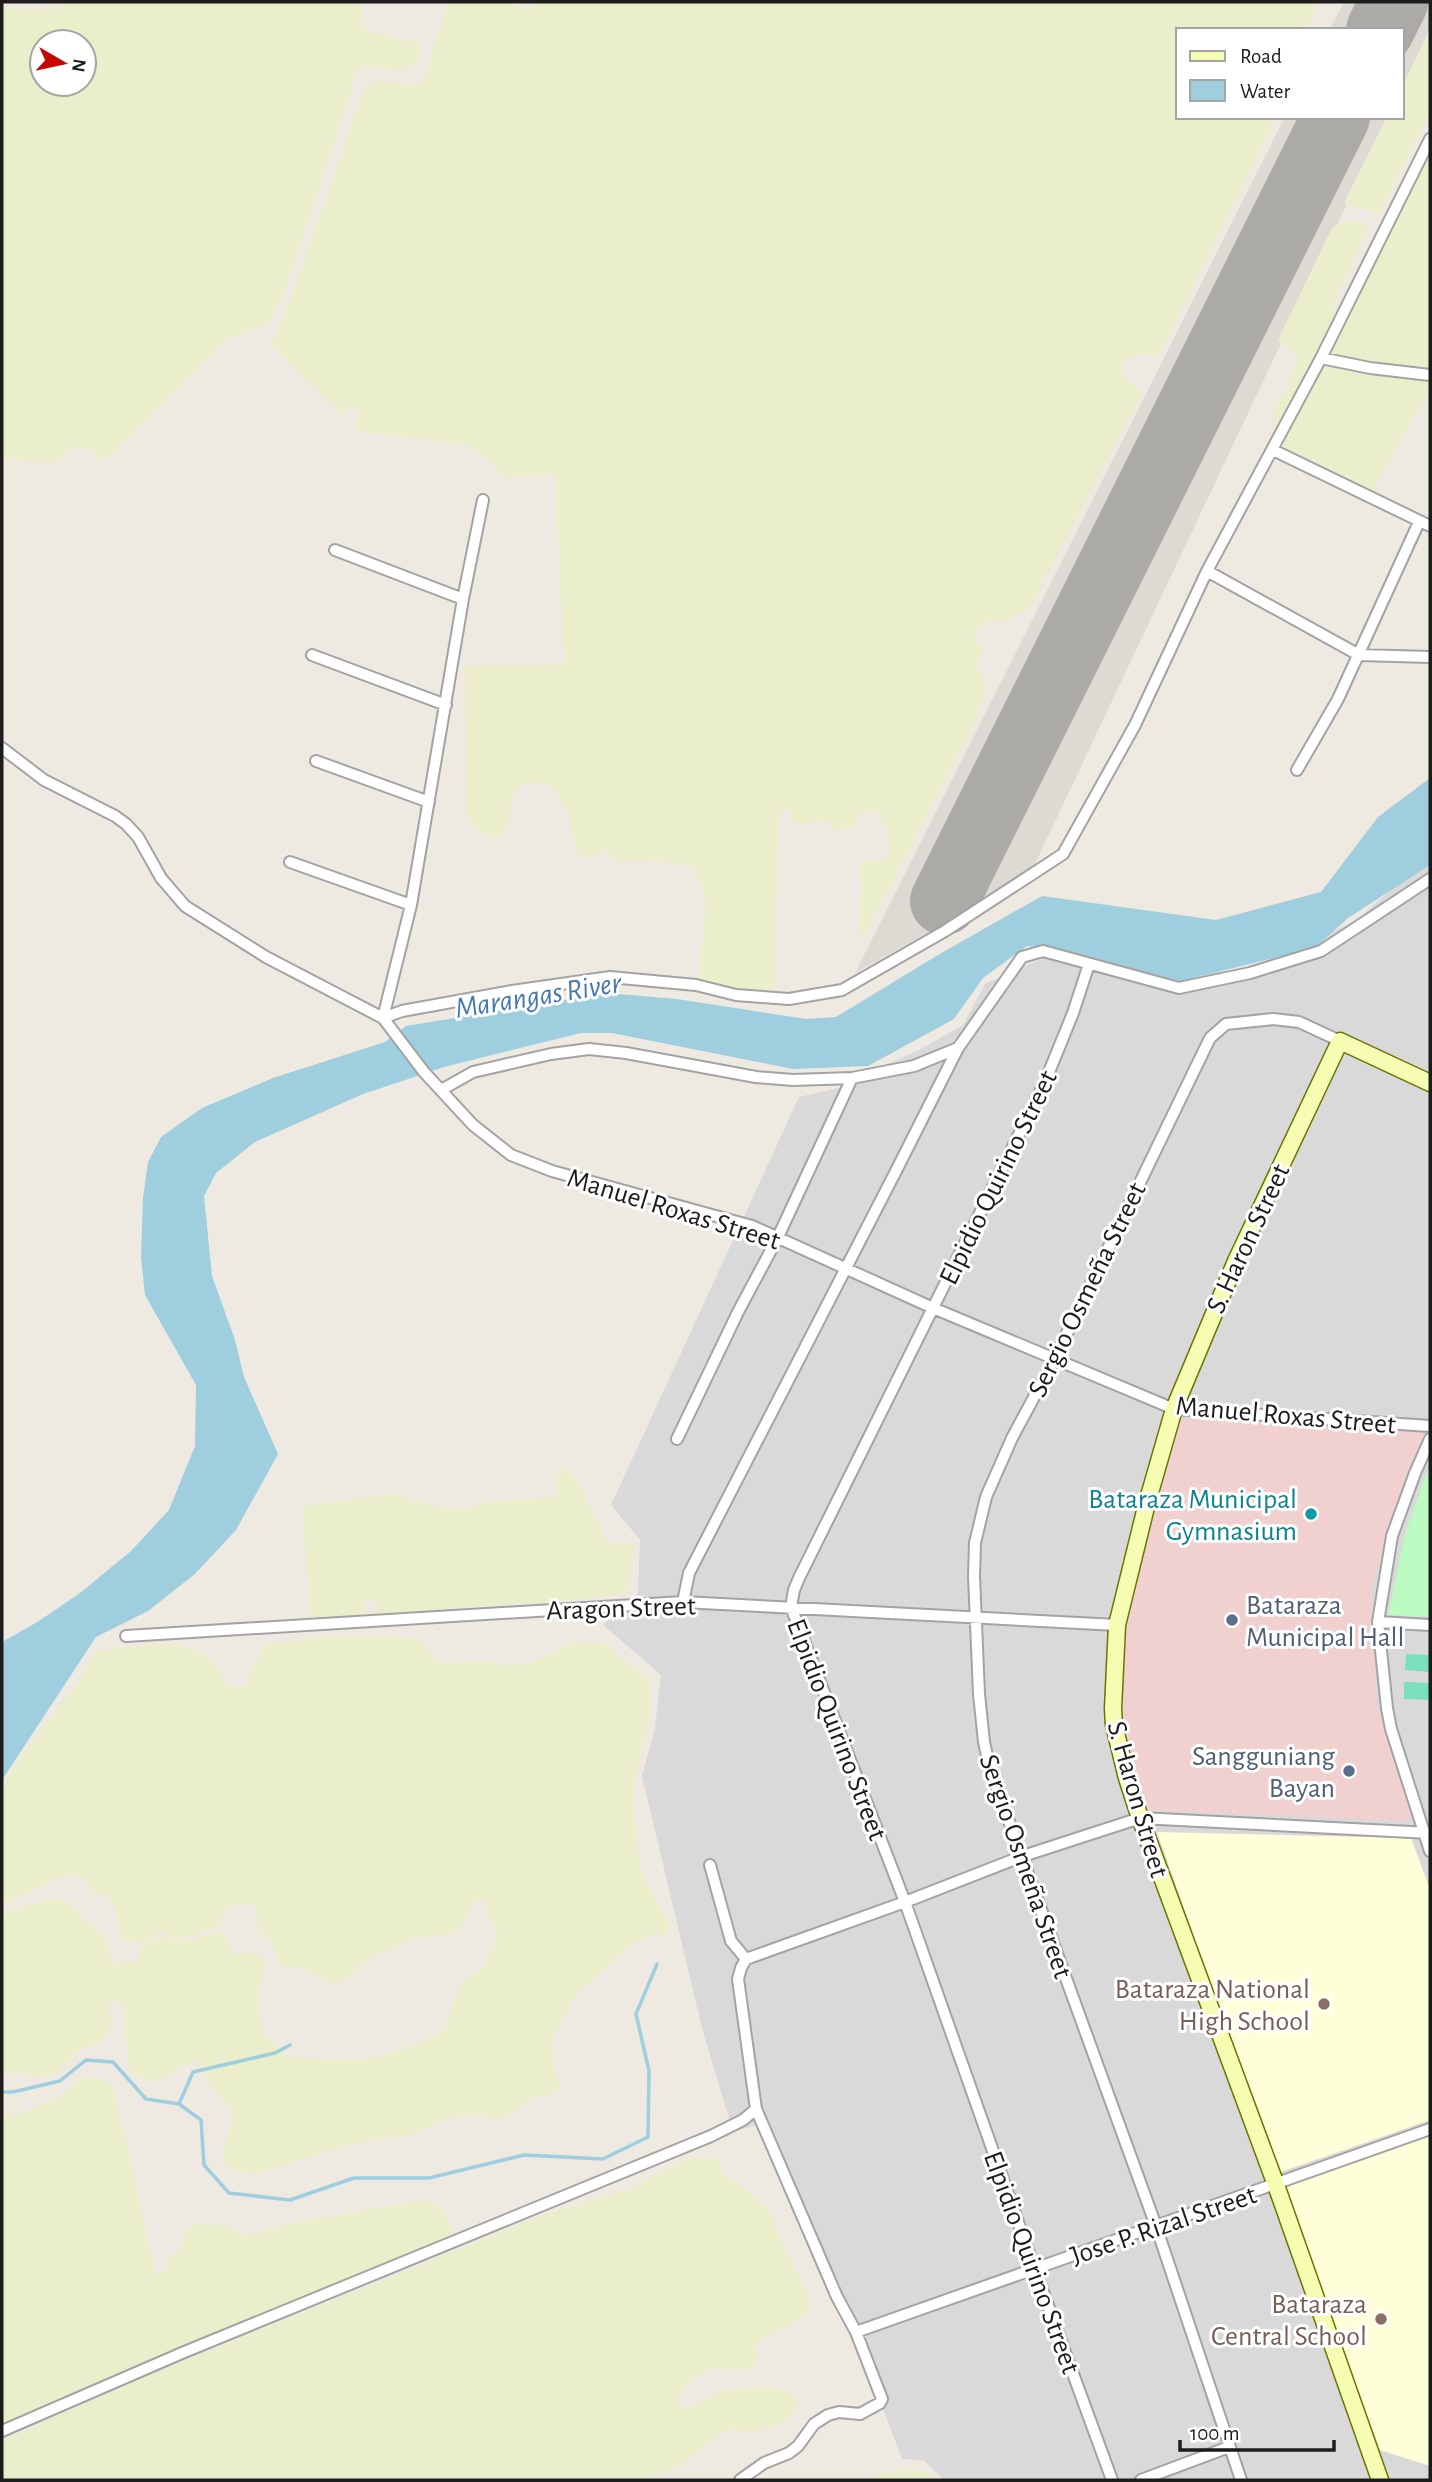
<svg xmlns="http://www.w3.org/2000/svg" width="1432" height="2482" font-family="'Alegreya Sans',sans-serif">
  <rect width="100%" height="100%" fill="#eeeae1"/>
  <path fill="#dad9d9" d="M1430 855V2480H944L923 2460 902 2459 851 2324 826 2288 757 2125 733 2132 702 2028 642 1776 655 1728 661 1675 603 1625 638 1593 640 1540 611 1505 799 1097 865 1082 881 1067 921 1049 963 1025 985 984 1046 957 1156 973 1235 971 1294 952 1358 919Z"/>
  <path fill="#f0d1cf" d="M1178 1418 1427 1432 1406 1474 1372 1586 1377 1705 1414 1821 1143 1810 1119 1712 1123 1645 1145 1543Z"/>
  <path fill="#feffd9" d="M1157 1832 1411 1838 1430 1889V2120L1278 2173Z
    M1430 2136V2466L1380 2450 1284 2187Z"/>
  <path fill="#dcdad3" d="M1344 2H1430V28L1402 88V30H1329Z
    M1285 117H1388L1034 866 948 921 855 973Z"/>
  <path fill="#ebeecb" fill-rule="evenodd" d="M73 2H89L100 5 102 2H363L360 21 365 30 373 33 391 36 399 40 419 41 420 50 418 59 413 66 405 70 361 66 354 73 351 91 282 297 270 321 262 327 241 333 225 341 111 455 98 462 95 453 91 450 74 447 65 451 60 463 2 460V9L50 10ZM84 42V84H42V42Z
    M448 2H507L520 8H529L536 2H1320L1305 30H1178V117H1276L1157 359 1151 353 1141 354 1125 360 1121 368 1123 377 1142 392 1028 610 1003 622 985 621 978 627 974 635 975 644 983 648 976 666 984 682 985 691 982 700 974 723 862 941 859 932 862 886 859 867 867 861 886 859 891 852 889 833 885 825H881V812L859 811 855 828 833 830 830 821 821 820 799 824 791 819 789 809 781 811 778 828 774 977V986L770 994 761 996 704 985 699 977 706 907 703 888 693 867 662 861 616 862 608 852 599 853 590 857 578 856 567 811 556 792 550 785 541 782 524 784 517 790 512 798 508 824 503 832 496 837 482 833 469 820 466 811 465 666 564 664 555 473 503 478 492 463 464 444 358 431 354 426 361 411 348 406 342 416 271 344 288 307 365 88 372 82 382 81 416 85 424 80Z
    M1430 31V111L1380 213 1344 203 1387 117H1402V87Z
    M1430 138V389L1371 493 1286 453 1282 435 1276 427 1273 406 1285 393 1295 364 1299 358 1278 340 1332 228 1340 223 1357 221 1366 223 1368 230 1332 304 1331 309 1343 312Z
    M565 1466 579 1485 607 1543 634 1544 627 1593 585 1599 443 1609 375 1617V1599L364 1601 363 1617 342 1620 311 1618 302 1508 307 1505 393 1494 437 1507 455 1509 472 1507 489 1502 557 1497 555 1477Z
    M339 1636 407 1637 416 1639 423 1645 439 1663 489 1661 509 1666 527 1663 554 1654 569 1643 601 1642 610 1645 614 1653 643 1674 649 1681 651 1709 635 1780 633 1809 640 1867 656 1902 667 1918 668 1935H650L633 1943 578 1993 567 2009 551 2043 555 2071 561 2089 527 2101 506 2118 497 2120 479 2114 450 2118 415 2133 359 2142 259 2173 250 2174 233 2170 226 2164 223 2155 233 2117 230 2109 209 2084 204 2066 197 2061 188 2063 160 2080 151 2081 134 2075 129 2068 127 2041 124 2035 125 2007 119 2001 109 2002 108 2011 111 2020 110 2029 103 2040 76 2051 57 2075 39 2078 11 2071 2 2072V1914L11 1912 27 1904H36L54 1898 71 1904 79 1912 83 1921 99 1930 105 1938 112 1964 139 1961 140 1946 158 1941V1935L180 1942 224 1931 230 1948 236 1954 258 1953 265 1960 258 1997 259 2016 265 2034 284 2055 302 2058 362 2060 403 2050 441 2033 447 2026 457 1991 462 1983 483 1966 496 1943 497 1934 494 1925 488 1918 484 1900 474 1899 468 1917 456 1932 413 1939 370 1958 342 1982 332 1983 299 1968 280 1965 270 1939 262 1936 257 1928V1911L253 1903 226 1908 221 1917V1926L179 1939 155 1931V1939L140 1942 121 1938 116 1911 112 1902 106 1895 93 1893 83 1878 74 1874 56 1878 13 1900 2 1903V1789L13 1768 83 1675 96 1651 166 1643 188 1648 209 1658 221 1674 224 1682 231 1688 245 1686 264 1644Z
    M86 2077 104 2079 112 2084 115 2092 119 2123 124 2130 155 2274 164 2273 169 2256 177 2252 182 2245 185 2227 199 2224 225 2225 234 2228 240 2236H249L286 2224 423 2200 432 2201 440 2207 450 2223 451 2233 446 2241 318 2294 199 2340 180 2342 174 2352 2 2425V2116L20 2114 49 2101 58 2100 78 2081Z
    M699 2158H716L725 2175 763 2203 769 2211 786 2253 809 2295 810 2305 805 2313 791 2325 763 2338 756 2344 758 2363 751 2369H714L697 2376 683 2389 676 2407 685 2409 717 2393 744 2388 771 2387 793 2393 797 2401 795 2410 782 2423 773 2427 755 2431 729 2429 672 2470 655 2476H646L640 2480H2V2441L144 2377 549 2213 633 2188 665 2169 681 2162Z
    M904 2468 924 2470 937 2480H867L883 2473Z"/>
  <path fill="#bbfbc1" d="M1430 1463V1617L1388 1615 1405 1534Z"/>
  <path fill="#7be1bc" d="M1406 1654 1430 1655V1672L1405 1670Z
    M1404 1682 1430 1683V1700L1404 1699Z"/>
  <path fill="#9fcede" d="M1430 778V865L1348 918 1315 948 1180 981 1047 947 1027 946 983 978 954 1019 868 1066 793 1069 612 1033H581L444 1067 363 1094 255 1142 216 1173 204 1196 212 1276 235 1340 244 1377 278 1454 236 1530 195 1574 148 1611 96 1637 2 1780V1642L39 1621 80 1593 131 1551 169 1510 195 1446 196 1385 145 1295 141 1258 143 1198 148 1162 161 1137 202 1108 273 1078 385 1042 406 1026 607 993 677 999 806 1019 836 1017 938 955 1042 896 1216 920 1321 892 1378 817Z"/>
  <g fill="none" stroke-linecap="round" stroke-linejoin="round">
    <path stroke="#9fcede" stroke-width="3.5" d="M2 2092H13L60 2081 86 2060 113 2062 146 2099 179 2104 201 2120 204 2165 229 2193 290 2200 354 2178H429L524 2155 603 2159 648 2137 649 2071 636 2014 657 1964
      M179 2104 193 2072 275 2053 290 2045"/>
    <path stroke="#acaaa6" stroke-width="68" d="M1380 30 1394 2
      M944 901 1336 117"/>
    <g stroke="#a3a3a3" stroke-width="14">
      <path id="street" d="M1321 358 1370 368 1430 375
        M1273 450 1430 526
        M335 550 463 599
        M1207 571 1359 655 1430 657
        M312 655 446 705
        M2 748 44 780 115 816 126 824 138 837 161 878 185 906 266 957 383 1018 424 1072 473 1125 511 1155 552 1171 752 1226 933 1308 1174 1409 1430 1426
        M316 761 429 802
        M1297 770 1338 699 1419 522
        M290 862 411 905
        M1089 964 1073 1013 1045 1082 799 1578 794 1590 791 1607 905 1902 1035 2270 1112 2480
        M383 1018 402 1011 512 991 610 977 696 985 736 995 789 999 842 990 945 931 1063 854 1135 725 1207 571 1321 358 1430 139
        M383 1018 411 905 463 599 483 500
        M441 1090 473 1072 551 1054 589 1049 626 1053 756 1077 793 1080 852 1078 914 1066 958 1048 1022 957 1043 951 1179 988 1250 973 1321 951 1430 879
        M677 1439 738 1312 778 1237 852 1078
        M1430 1439 1415 1473 1392 1536 1378 1622 1387 1708 1391 1729 1430 1851
        M683 1602 689 1573 897 1169 958 1048
        M1378 1622 1430 1625
        M126 1636 683 1602 1117 1625
        M710 1865 731 1941 746 1959
        M746 1959 905 1902 1023 1856 1140 1818 1430 1833
        M856 2332 1430 2129
        M2 2431 182 2353 711 2136 743 2120 756 2109
        M740 2480 764 2463 789 2453 798 2446 814 2424 828 2415 839 2412 860 2414 880 2403 882 2399 856 2332 837 2297 756 2109 738 1979 741 1968 746 1959
        M1141 2480 1229 2447
        M1241 2480 1156 2226 990 1769 984 1742 979 1694 974 1576 975 1543 986 1497 1012 1438 1054 1360 1210 1038 1226 1024 1273 1019 1299 1022 1340 1041"/>
    </g>
    <g stroke="#667600" stroke-width="19">
      <path id="secondary" d="M1380 2480 1276 2185 1140 1818 1127 1778 1114 1725 1113 1709 1117 1625 1147 1503 1174 1409 1236 1261 1340 1041 1430 1083"/>
    </g>
    <use href="#street" stroke="#fff" stroke-width="10"/>
    <use href="#secondary" stroke="#f6fcb1" stroke-width="16"/>
  </g>
  <circle fill="#0f9aa8" stroke="#fff" stroke-width="2.5" cx="1311" cy="1514" r="7"/>
  <g fill="#5c6f8a" stroke="#fff" stroke-width="2.5">
    <circle cx="1232" cy="1620" r="7"/>
    <circle cx="1349" cy="1771" r="7"/>
  </g>
  <g fill="#8d6e63" stroke="#fff" stroke-width="2.5">
    <circle cx="1324" cy="2004" r="7"/>
    <circle cx="1381" cy="2319" r="7"/>
  </g>
  <g text-anchor="middle" stroke-width="6" stroke-linejoin="round" paint-order="stroke">
    <g font-size="28" fill="#1c1c1c" stroke="#fff">
      <text transform="translate(997 1177) rotate(-64)" y="10">Elpidio Quirino Street</text>
      <text transform="translate(674 1208) rotate(17)" y="10">Manuel Roxas Street</text>
      <text transform="translate(1247 1238) rotate(-65)" y="10">S. Haron Street</text>
      <text transform="translate(1086 1289) rotate(-64)" y="10">Sergio Osmeña Street</text>
      <text transform="translate(1286 1414) rotate(5)" y="10">Manuel Roxas Street</text>
      <text transform="translate(621 1607) rotate(-2)" y="10">Aragon Street</text>
      <text transform="translate(838 1729) rotate(69)" y="10">Elpidio Quirino Street</text>
      <text transform="translate(1139 1799) rotate(74)" y="10">S. Haron Street</text>
      <text transform="translate(1027 1866) rotate(71)" y="10">Sergio Osmeña Street</text>
      <text transform="translate(1163 2224) rotate(-19)" y="10">Jose P. Rizal Street</text>
      <text transform="translate(1033 2262) rotate(70)" y="10">Elpidio Quirino Street</text>
    </g>
    <g font-size="28" fill="#0d838f" stroke="#fff" text-anchor="end">
      <text x="1297" y="1508">Bataraza Municipal<tspan x="1297" dy="32">Gymnasium</tspan></text>
    </g>
    <g font-size="28" fill="#4e5e75" stroke="#fff" text-anchor="start">
      <text x="1246" y="1614">Bataraza<tspan x="1246" dy="32">Municipal Hall</tspan></text>
      <text x="1335" y="1765" text-anchor="end">Sangguniang<tspan x="1335" dy="32">Bayan</tspan></text>
    </g>
    <g font-size="28" fill="#785e54" stroke="#fff" text-anchor="end">
      <text x="1310" y="1998">Bataraza National<tspan x="1310" dy="32">High School</tspan></text>
      <text x="1367" y="2313">Bataraza<tspan x="1367" dy="32">Central School</tspan></text>
    </g>
    <g font-size="30" font-style="italic" fill="#4578af" stroke="#fff">
      <text transform="translate(538 995) rotate(-9)" y="10">Marangas River</text>
    </g>
  </g>
  <rect width="1432" height="2482" fill="none" stroke="#1c1c1c" stroke-width="7"/>
  <rect x="1176" y="28" width="228" height="91" fill="#ffffff" stroke="#a4a4a4" stroke-width="2"/>
  <rect x="1190" y="51" width="35" height="10" fill="#f6fcb1" stroke="#a4a4a4" stroke-width="2"/>
  <text x="1240" y="63" font-size="21" fill="#1c1c1c">Road</text>
  <rect x="1190" y="80" width="35" height="21" fill="#9fcede" stroke="#a4a4a4" stroke-width="2"/>
  <text x="1240" y="98" font-size="21" fill="#1c1c1c">Water</text>
  <g transform="translate(63 63) rotate(99)"><circle r="33" fill="#ffffff" stroke="#a4a4a4" stroke-width="2"/>
  <path d="M0-5L12 26L0 18L-12 26Z" fill="#c80500"/>
  <text y="-10" font-size="19" font-weight="bold" text-anchor="middle" fill="#1c1c1c">N</text>
  </g>
  <path d="M1180 2440v10h154v-10" fill="none" stroke="#1c1c1c" stroke-width="3.5"/>
  <text x="1190" y="2440" font-size="21" fill="#1c1c1c" stroke="#ffffff" stroke-width="5" paint-order="stroke">100 m</text>
</svg>
